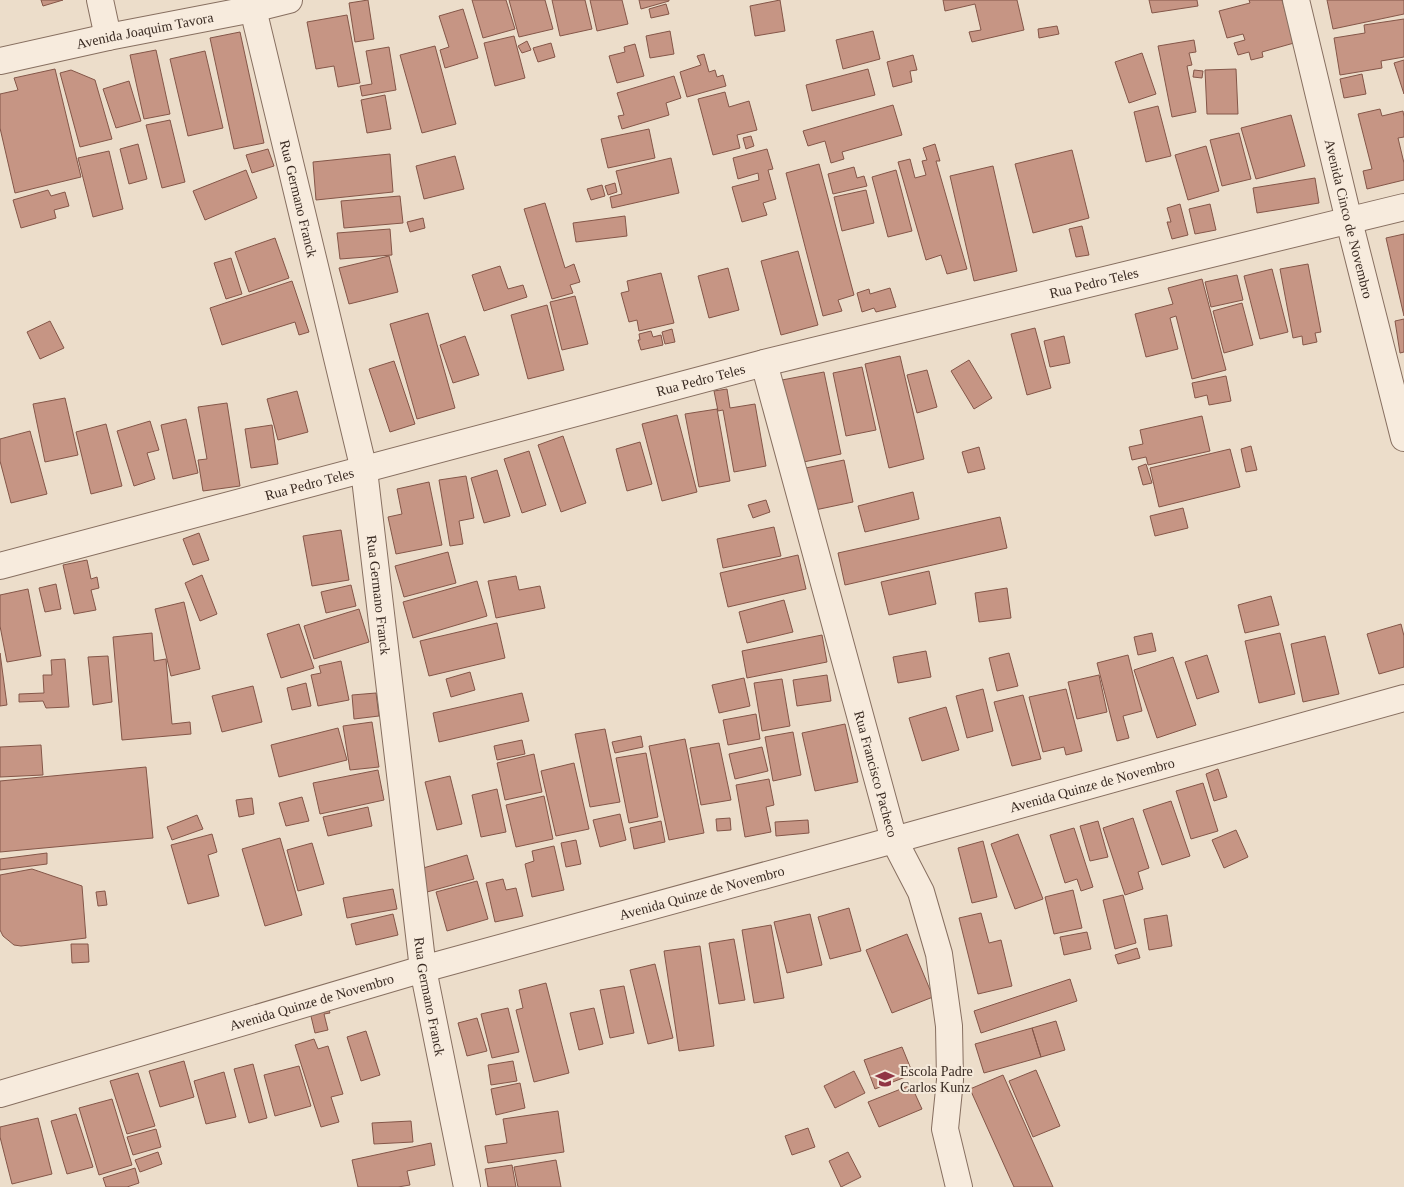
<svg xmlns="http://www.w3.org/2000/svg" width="1404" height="1187" font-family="Georgia,serif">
  <rect width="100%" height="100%" fill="#ecddca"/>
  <path fill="#c69584" stroke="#845648" d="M41 0H63L43 6Z
    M368 0 374 39 355 42 349 3Z
    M472 0H506L515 29 483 38Z
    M509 0H545L553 29 519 37Z
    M552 0H585L592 29 560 36Z
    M590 0H622L628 24 597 31Z
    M639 0H669V1L641 9Z
    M780 0 785 31 755 36 750 6Z
    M943 0H1017L1024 30 972 42 969 32 981 30 975 4 945 11Z
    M1149 0H1197L1198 6 1152 13Z
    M1249 0H1282L1294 43 1262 52 1263 57 1251 60 1249 52 1238 55 1234 43 1245 40 1243 34 1227 38 1219 11 1250 3Z
    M1327 0H1404V14L1333 29Z
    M666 4 669 14 651 18 649 9Z
    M463 9 478 58 445 68 440 50 449 47 439 16Z
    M347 15 360 83 338 87 334 66 316 69 307 22Z
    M1404 19V57L1381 61 1382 68 1340 75 1334 38 1365 33 1364 25Z
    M1057 26 1059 34 1039 38 1038 29Z
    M670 31 674 54 650 58 646 36Z
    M873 31 880 59 843 69 836 40Z
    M240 32 264 143 234 149 210 38Z
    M514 36 525 78 495 86 484 43Z
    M1194 40 1196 52 1189 53 1192 65 1187 66 1196 112 1172 117 1158 46Z
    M527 41 531 50 522 53 518 46Z
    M551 43 555 57 538 62 533 48Z
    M635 44 644 76 617 83 609 56 625 52 624 47Z
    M435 46 456 124 422 133 400 55Z
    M389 47 396 90 362 96 360 86 372 84 366 51Z
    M156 50 170 114 144 119 130 55Z
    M205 51 223 128 188 136 170 59Z
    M1142 53 1156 94 1129 103 1115 62Z
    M704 54 709 72 715 70 717 77 723 75 726 86 687 97 680 72 701 65 697 56Z
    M913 55 917 70 910 71 912 82 893 87 887 62Z
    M1404 60V94L1394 63Z
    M55 69 81 177 15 193 0 128V94L18 90 14 78Z
    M868 69 875 95 812 111 806 85Z
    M1236 69 1238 114H1207L1205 70Z
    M71 70 95 80 112 139 80 147 60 73Z
    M1194 70 1203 71 1202 78 1193 77Z
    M1362 74 1366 94 1344 98 1340 79Z
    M674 76 681 98 666 103 669 115 622 129 618 116 624 115 617 93Z
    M129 81 141 121 116 128 103 89Z
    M725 92 729 107 749 101 757 130 737 135 740 148 713 155 698 99Z
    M385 95 391 129 367 133 361 100Z
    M893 105 902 135 842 152 844 159 831 163 825 141 808 146 803 131Z
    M1158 106 1171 156 1146 162 1134 112Z
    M1380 109 1382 116 1403 111 1404 117V137L1398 138 1404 163V180L1367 189 1363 171 1372 169 1358 114Z
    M1291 115 1305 166 1256 179 1241 128Z
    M170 120 185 182 162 188 146 125Z
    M649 129 655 158 608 168 601 139Z
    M1239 133 1251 179 1222 186 1210 140Z
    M751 136 754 146 746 149 743 138Z
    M138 144 147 179 129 184 120 149Z
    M935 144 940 161H936L967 269 947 274 941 255 926 260 898 162 910 159 915 178 926 175 922 161 927 160 923 148Z
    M1206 146 1219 191 1188 200 1175 155Z
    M268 149 274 166 252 173 246 155Z
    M767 149 773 169 768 170 776 199 763 203 767 215 742 222 732 187 759 180 758 173 738 179 733 158Z
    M1072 150 1089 218 1033 233 1015 164Z
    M109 151 123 209 93 217 78 158Z
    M390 154 393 192 316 200 313 162Z
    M455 156 464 189 424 199 416 166Z
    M671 158 679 193 612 208 610 197 622 194 616 171Z
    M819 164 854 295 838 300 842 311 823 316 786 173Z
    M993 166 1017 271 974 281 950 176Z
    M854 167 857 178 864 176 867 186 833 194 828 174Z
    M246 170 257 198 205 220 193 191Z
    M896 170 912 231 888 237 872 177Z
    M1315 178 1319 203 1257 213 1253 188Z
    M615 183 617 192 608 195 605 186Z
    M602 185 605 196 591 200 587 189Z
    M48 190 51 196 65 192 69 206 54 210 56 218 21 228 13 200Z
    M866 190 874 223 842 231 834 197Z
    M400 196 403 223 344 228 341 201Z
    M545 203 565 268 574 264 580 282 570 285 573 293 552 299 524 209Z
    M1180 204 1188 235 1172 239 1167 222H1171L1167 208Z
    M1210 204 1216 230 1195 234 1189 209Z
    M625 216 627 236 576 242 573 223Z
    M423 218 425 228 410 232 407 222Z
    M1082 226 1089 255 1076 257 1069 229Z
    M390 229 392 255 340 259 337 233Z
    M1404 234V316L1386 238Z
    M275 238 289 278 249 292 235 252Z
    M798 251 818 325 781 335 761 261Z
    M389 256 398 292 349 304 339 268Z
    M231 258 242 294 226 299 214 263Z
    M1308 264 1321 332 1315 333 1317 342 1303 345 1302 336 1293 338 1280 269Z
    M500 266 508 289 523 285 527 297 484 311 472 275Z
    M728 268 739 310 709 318 698 276Z
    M1272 269 1288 332 1260 339 1244 276Z
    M661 273 674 323 639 331 637 320 629 322 621 293 629 291 627 281Z
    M1237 275 1243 300 1211 307 1205 282Z
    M1202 279 1226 370 1192 379 1176 316 1170 318 1178 349 1146 357 1135 314 1173 304 1168 288Z
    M292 281 309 332 299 335 295 322 222 345 210 308Z
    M890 288 896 307 876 312 874 308 862 312 857 293 869 289 870 294Z
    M575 296 588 344 562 350 550 302Z
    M1242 303 1253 345 1224 353 1213 311Z
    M547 305 564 370 528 379 511 315Z
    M428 313 455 408 417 419 390 324Z
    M1404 319V352L1400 353 1395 321Z
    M50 321 64 348 40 359 27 332Z
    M1035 328 1051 388 1027 395 1011 334Z
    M672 329 675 342 665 344 662 332Z
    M651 331 653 337 661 335 663 345 641 350 638 340H640L639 334Z
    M465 336 479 375 453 383 440 345Z
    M1064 336 1070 363 1050 367 1044 341Z
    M900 356 924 459 889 468 865 364Z
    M969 360 992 398 974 409 951 371Z
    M394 361 415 424 390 432 369 369Z
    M862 367 876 430 846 436 833 373Z
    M927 370 937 407 917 413 907 375Z
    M824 372 841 454 799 463 782 380Z
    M1226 376 1231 401 1209 405 1207 395 1195 398 1192 383Z
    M727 389 730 408 755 404 766 466 734 472 723 410 718 411 714 391Z
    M297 391 308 432 278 440 267 399Z
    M65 398 78 455 45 462 33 404Z
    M227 403 240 486 203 491 198 460 207 459 198 407Z
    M717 409 730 481 699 487 685 414Z
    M677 415 697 492 662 501 642 424Z
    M1202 416 1210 451 1148 465 1146 457 1132 460 1129 447 1143 444 1140 430Z
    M186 419 198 473 173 479 161 425Z
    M150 421 159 450 147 453 155 479 134 486 117 431Z
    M106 424 122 486 91 494 76 432Z
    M272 425 278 464 251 468 245 429Z
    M30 431 47 494 11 503 0 461V439Z
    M563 436 586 503 561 512 538 445Z
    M640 442 652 484 627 491 616 449Z
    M1251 446 1257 470 1246 472 1241 449Z
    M979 447 985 469 968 473 962 452Z
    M1230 449 1240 487 1159 507 1150 468Z
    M529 451 546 505 522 513 504 459Z
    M844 460 853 502 815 510 806 468Z
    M1146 464 1152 483 1143 485 1138 467Z
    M497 470 510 516 484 523 471 478Z
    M466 476 474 518 459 521 463 544 450 546 439 480Z
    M429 482 442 545 396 554 388 517 402 514 397 489Z
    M913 492 919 519 865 532 858 506Z
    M766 500 770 512 753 518 748 505Z
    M1183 508 1188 528 1155 536 1150 516Z
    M1000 517 1007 548 845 585 838 553Z
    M774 527 781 556 723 568 717 539Z
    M341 530 349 580 312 586 303 536Z
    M199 533 209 560 193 565 183 539Z
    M448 552 456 583 404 597 395 566Z
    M798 555 806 589 728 607 720 573Z
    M87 560 91 579 97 577 99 588 91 590 96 610 74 614 63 565Z
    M929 571 936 604 889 615 881 582Z
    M202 575 217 614 200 621 185 583Z
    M516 576 519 590 540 586 545 608 496 618 488 581Z
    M477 581 487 616 413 638 403 602Z
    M56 584 61 609 45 612 39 588Z
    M351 585 356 606 326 613 321 592Z
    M1007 588 1011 618 979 622 975 593Z
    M28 589 41 656 7 662 0 626V595Z
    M1271 596 1279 625 1245 633 1238 605Z
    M784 600 793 632 747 643 739 612Z
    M184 602 200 669 171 676 155 609Z
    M359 609 369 642 314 659 304 626Z
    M497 623 505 658 429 676 420 641Z
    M299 624 314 668 281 678 267 634Z
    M1401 624 1404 636V667L1379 674 1367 634Z
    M152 633 154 661 166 659 172 724 190 722 191 734 122 740 113 637Z
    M1152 633 1156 651 1138 655 1134 637Z
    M1280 633 1295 694 1259 703 1245 641Z
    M822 635 827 662 747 678 742 651Z
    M1325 636 1339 694 1303 702 1291 644Z
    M926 651 931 677 898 683 893 657Z
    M0 653 7 705 0 706Z
    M1009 653 1018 686 997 691 989 658Z
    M1128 655 1142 711 1123 716 1129 738 1117 741 1097 663Z
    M1207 655 1219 692 1197 699 1185 662Z
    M108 656 112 702 93 705 88 657Z
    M1173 657 1196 725 1157 738 1134 670Z
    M65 659 69 707 46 708 43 701 19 702V694L44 693 43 675H52L51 660Z
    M341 661 349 700 318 706 311 675 321 673 319 666Z
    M470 672 475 690 451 697 446 679Z
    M827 675 831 701 797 706 793 680Z
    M1099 675 1107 712 1077 719 1068 682Z
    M744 678 750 706 719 713 712 685Z
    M782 679 790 726 762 731 754 683Z
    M306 683 311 706 292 710 287 688Z
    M253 686 262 722 222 732 212 696Z
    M983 689 993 731 967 738 956 696Z
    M1066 689 1082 751 1066 755 1064 747 1043 752 1029 697Z
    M376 693 379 716 354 719 352 695Z
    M522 693 529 721 439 742 433 713Z
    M1023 695 1041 759 1012 766 994 702Z
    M946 707 959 750 922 761 909 718Z
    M756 714 760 739 728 745 723 720Z
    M372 722 379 767 350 770 343 726Z
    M845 724 858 782 815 791 802 733Z
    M338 728 347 760 279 777 271 745Z
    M605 729 620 802 590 807 575 734Z
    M793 732 801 775 773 781 765 737Z
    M641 736 643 747 615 753 612 742Z
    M685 739 704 833 669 840 649 746Z
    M522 740 525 754 497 760 494 746Z
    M719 743 731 800 701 805 690 748Z
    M41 745 43 775 0 777V747Z
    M762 747 768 771 735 779 729 754Z
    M646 753 658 817 629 823 616 758Z
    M534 754 542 792 505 800 497 763Z
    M574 763 589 829 556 836 541 771Z
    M146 767 153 838 0 852V781Z
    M1218 769 1227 797 1214 801 1206 774Z
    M378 770 384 800 320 814 313 783Z
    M450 776 462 824 437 830 425 782Z
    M769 779 774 805 766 807 771 832 745 837 736 785Z
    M1203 783 1218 831 1191 839 1176 791Z
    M497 789 506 832 481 837 472 795Z
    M544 796 553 839 516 847 506 805Z
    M302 797 309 821 286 826 279 803Z
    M252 798 254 814 239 817 236 800Z
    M1171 801 1190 856 1162 865 1143 810Z
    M368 807 372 826 328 836 323 817Z
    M620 814 626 840 600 847 593 820Z
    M197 815 203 829 172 840 167 827Z
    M730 818 731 830 717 831 716 819Z
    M1133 818 1149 868 1138 872 1143 889 1125 895 1103 828Z
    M808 820 809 833 776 836 775 822Z
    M661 821 665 842 634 849 630 828Z
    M1098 821 1108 857 1090 861 1080 826Z
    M1074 828 1093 887 1081 891 1077 879 1065 883 1050 835Z
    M1236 830 1248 857 1224 868 1212 840Z
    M212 834 217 852 208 855 219 896 188 904 171 845Z
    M1018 834 1043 899 1015 909 991 844Z
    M280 838 302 915 265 926 242 849Z
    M576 840 581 864 566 867 561 843Z
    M983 841 997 897 972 903 958 848Z
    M312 843 324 884 298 891 287 850Z
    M554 846 564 890 532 897 525 864 534 861 532 851Z
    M47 853V864L0 870V859Z
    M467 855 474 879 427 892 420 869Z
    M32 869 82 886 86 938 21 946 14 945 3 936 0 930V875Z
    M503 879 506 890 516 888 523 916 495 922 486 883Z
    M477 881 488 919 447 931 436 892Z
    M393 889 397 909 347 918 343 898Z
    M1073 890 1082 928 1054 934 1045 897Z
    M105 891 107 905 98 906 96 892Z
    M1123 895 1136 943 1115 949 1103 900Z
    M849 908 861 951 830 959 818 917Z
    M981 913 989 943 1001 940 1012 986 978 994 959 918Z
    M393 914 398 935 356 945 351 924Z
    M810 914 822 965 787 973 774 922Z
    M1167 915 1172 946 1149 950 1144 919Z
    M771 925 784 998 754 1003 742 930Z
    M1087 932 1091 949 1064 955 1060 937Z
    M907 934 933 997 892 1013 866 950Z
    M734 939 745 1000 719 1004 709 943Z
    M71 944H88L89 962 72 963Z
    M700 946 714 1046 679 1051 664 951Z
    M1137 948 1140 958 1118 964 1115 955Z
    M655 964 673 1038 648 1044 630 970Z
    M1070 979 1077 1001 981 1033 974 1011Z
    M546 983 569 1073 534 1082 516 1010 523 1008 519 990Z
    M624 986 634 1033 610 1038 600 990Z
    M328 1008 330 1013 324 1014 328 1030 315 1033 310 1012Z
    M508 1008 519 1052 492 1058 481 1014Z
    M594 1008 603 1044 579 1050 570 1013Z
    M477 1018 487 1051 467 1056 458 1023Z
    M1056 1021 1065 1050 1041 1057 1032 1028Z
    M1032 1028 1041 1057 984 1073 975 1044Z
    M366 1031 380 1075 361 1081 347 1037Z
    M314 1039 318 1049 328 1046 343 1094 331 1097 339 1122 321 1127 295 1045Z
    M902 1047 913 1074 875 1089 864 1060Z
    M184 1061 194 1097 160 1107 149 1071Z
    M513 1061 517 1081 491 1085 488 1065Z
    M253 1064 267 1118 249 1123 234 1069Z
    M299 1066 311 1106 275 1116 264 1075Z
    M1036 1070 1060 1126 1033 1137 1009 1081Z
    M854 1071 865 1093 835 1108 824 1086Z
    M224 1072 236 1117 206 1124 194 1081Z
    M138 1073 155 1126 127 1134 110 1081Z
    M1003 1075 1053 1187H1014L970 1089Z
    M520 1083 525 1108 496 1115 491 1089Z
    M911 1085 922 1109 879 1127 868 1102Z
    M112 1099 132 1165 99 1175 79 1108Z
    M558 1111 564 1152 488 1163 485 1146 507 1143 503 1119Z
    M76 1114 93 1167 67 1174 51 1121Z
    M38 1118 52 1174 12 1184 0 1137V1127Z
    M411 1121 413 1142 374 1144 372 1123Z
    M808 1128 815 1147 792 1155 785 1136Z
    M156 1129 161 1147 133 1155 127 1137Z
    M431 1143 435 1165 407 1171 410 1185 398 1187H358L352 1160Z
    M158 1152 162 1164 140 1172 135 1160Z
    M848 1152 861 1177 841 1187 829 1161Z
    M556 1160 561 1187H518L514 1167Z
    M512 1165 516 1187H488L485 1169Z
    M135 1168 139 1183 127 1187H106L103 1178Z"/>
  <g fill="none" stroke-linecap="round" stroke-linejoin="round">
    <g stroke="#876f60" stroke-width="28">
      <g id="minor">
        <path d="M100 0 108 37"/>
        <path id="s1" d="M1296 0 1349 221 1404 438"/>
        <path id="s2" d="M253 9 364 470 423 969 467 1187"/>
        <path id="s3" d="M0 61 108 37 253 9 289 0"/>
        <path id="s4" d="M764 363 894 840 921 892 939 954 949 1026 950 1080 945 1129 959 1187"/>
        <path id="s5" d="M0 566 764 363 1404 207"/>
        <path id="s6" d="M0 1094 423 969 894 840 1404 698"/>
      </g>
    </g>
    <use href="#minor" stroke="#f7ebdd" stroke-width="26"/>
  </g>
  <defs>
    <g id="school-bare" transform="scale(1.5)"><path d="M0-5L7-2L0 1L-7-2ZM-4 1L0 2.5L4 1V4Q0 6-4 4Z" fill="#913544" stroke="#f4e8d9" stroke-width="2.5" paint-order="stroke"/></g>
  </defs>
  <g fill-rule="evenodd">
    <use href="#school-bare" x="885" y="1079"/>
  </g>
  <g text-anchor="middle" stroke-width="4" stroke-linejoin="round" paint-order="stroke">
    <g font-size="14" fill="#392a22" stroke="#f4e8d9">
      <text dy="5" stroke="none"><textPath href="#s3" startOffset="148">Avenida Joaquim Tavora</textPath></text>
      <text dy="5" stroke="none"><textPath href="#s2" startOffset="195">Rua Germano Franck</textPath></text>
      <text dy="5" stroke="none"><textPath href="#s1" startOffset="225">Avenida Cinco de Novembro</textPath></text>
      <text dy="5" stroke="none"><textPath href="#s5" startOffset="1130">Rua Pedro Teles</textPath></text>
      <text dy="5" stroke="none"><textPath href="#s5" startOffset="725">Rua Pedro Teles</textPath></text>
      <text dy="5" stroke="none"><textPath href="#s5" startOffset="320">Rua Pedro Teles</textPath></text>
      <text dy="5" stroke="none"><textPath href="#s2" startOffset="600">Rua Germano Franck</textPath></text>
      <text dy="5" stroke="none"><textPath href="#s4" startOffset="426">Rua Francisco Pacheco</textPath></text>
      <text dy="5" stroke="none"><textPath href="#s6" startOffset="1135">Avenida Quinze de Novembro</textPath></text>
      <text dy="5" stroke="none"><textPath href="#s6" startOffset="730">Avenida Quinze de Novembro</textPath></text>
      <text dy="5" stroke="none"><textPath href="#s2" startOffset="1005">Rua Germano Franck</textPath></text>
      <text dy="5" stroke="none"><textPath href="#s6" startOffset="325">Avenida Quinze de Novembro</textPath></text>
    </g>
    <g font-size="14" fill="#392a22" stroke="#f4e8d9" text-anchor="start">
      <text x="900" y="1076">Escola Padre<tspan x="900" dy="16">Carlos Kunz</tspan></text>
    </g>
  </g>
</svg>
